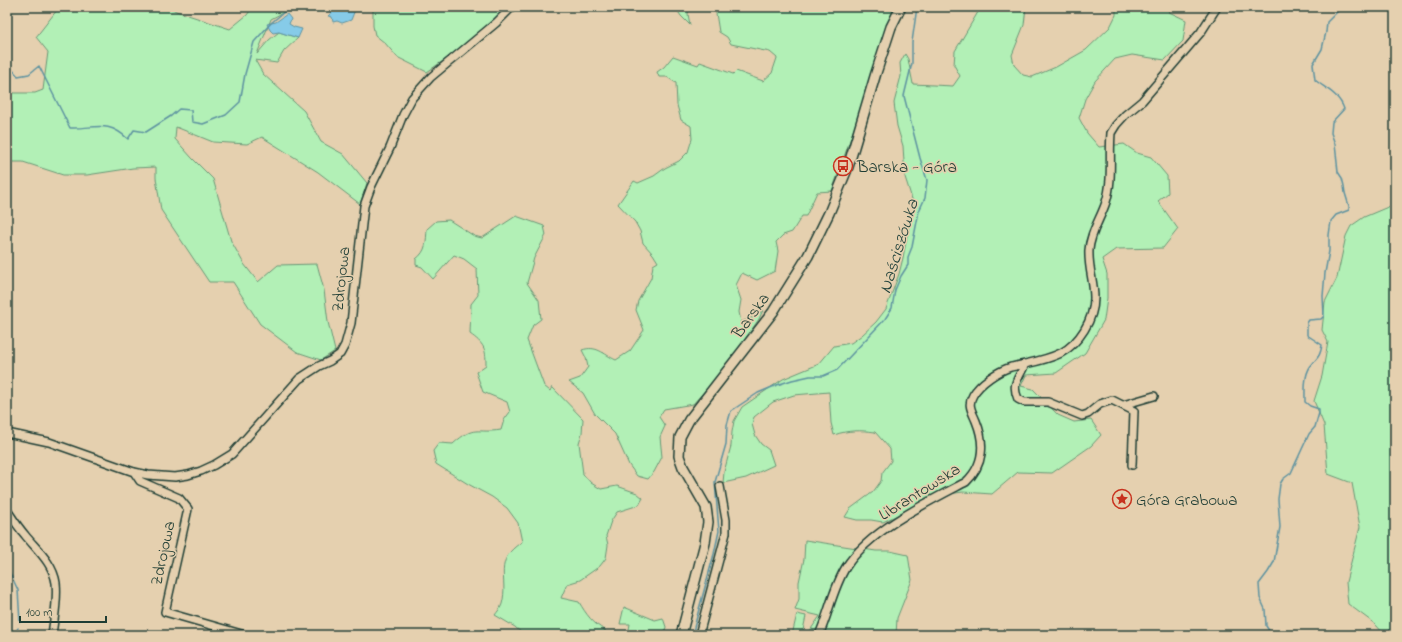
<svg xmlns="http://www.w3.org/2000/svg" width="1402" height="642" font-family="'Indie Flower',sans-serif">
  <rect width="100%" height="100%" fill="#e5d0af"/>
  <filter id="ink" filterUnits="userSpaceOnUse"><feTurbulence type="fractalNoise" baseFrequency=".025" numOctaves="2"/><feDisplacementMap in="SourceGraphic" scale="8" xChannelSelector="R" yChannelSelector="G"/><feConvolveMatrix kernelMatrix="1 2 1 2 8 2 1 2 1" color-interpolation-filters="sRGB"/></filter>
  <g filter="url(#ink)">
    <path fill="#b2f0b6" stroke="#689675" d="M62 7H169L176 11 230 29 247 15 252 8 251 7H293L271 19 257 54 269 40 279 32 298 38 284 51 277 63 255 60 263 74 304 111 321 142 343 154 367 183 360 204 318 172 262 137 247 144 213 142 176 127 175 139 192 158 213 179 231 241 244 264 258 282 278 265 317 264 324 290 328 322 335 351 321 360 297 352 260 324 233 282H209L161 210 156 178V167L133 168 87 175H63L23 162H7V93H35L43 90 48 52 36 37 57 10Z
      M373 7H507L486 31 427 72 397 57 385 43 375 35 373 26Z
      M675 7H689L688 14 690 25 681 16Z
      M715 7H897L832 191 817 192 806 216H802L792 232 783 235 776 242 778 251 775 271 757 280 742 273 736 285 741 300 739 312 741 322 754 317 763 310 759 319 726 367 693 404 664 409 659 417 665 426 660 437 662 457 654 472 648 479 637 476 629 465 615 434 595 414 583 393 569 382 580 378 588 367 586 358 582 350C597 345 603 354 616 360L630 351 644 330 636 310 638 301 651 278 653 265 658 262 653 254 643 243 640 231 635 222 618 204 634 181 638 183 654 176 665 168 679 161 688 152 692 139 691 126 681 120 677 105 676 83 667 77H659L657 72 664 67 673 56 698 65 700 62 733 74 736 71 763 81 772 73 777 58 770 52 731 44 727 37 719 32Z
      M981 7H1026L1024 25 1012 55 1014 65 1023 75 1032 77 1056 67 1086 50 1110 27 1116 15V7H1171L1169 12 1186 20 1183 41 1165 60 1132 55 1115 59 1095 81 1085 99 1079 118 1087 133 1099 147 1124 144 1137 153 1151 157 1167 176 1168 193 1158 201 1178 229 1163 248 1116 249 1102 259 1107 274V298L1104 320 1085 353 1056 373 1026 375 1021 386 1033 389 1058 415 1074 422 1091 420 1101 435 1091 446 1052 473 1018 472 992 494 963 492 927 497 910 509 883 522 871 520H857L845 517 850 509 873 492 881 481 882 473 891 461 890 449 875 432C861 430 848 430 834 435L831 423 829 392 794 395 773 402 754 417 752 424 755 435 761 444 769 450 774 465 746 478 723 483 724 472 731 446 732 432 734 421 742 407 783 379 819 364 834 346 851 343 862 335 876 322 886 309 899 274 903 258 909 224 914 209 912 199 905 177 903 146 897 126 894 103 901 76 900 63 905 54 908 59 913 84 953 86 960 76 954 65 955 51Z
      M1395 204V635H1385L1375 624 1348 604 1346 582 1360 527 1352 483 1328 474 1324 425 1314 401 1322 376 1328 342 1322 330 1325 302 1337 278 1346 236 1351 226 1364 217Z
      M516 216 544 226 546 235 534 258 527 283 539 300 541 319 533 325 527 340 544 386 550 391 552 387 583 419 582 433 579 443 583 474 591 483 601 489 617 486 637 493 643 498 639 505 617 512 611 521 606 536 608 545 606 558 600 566 580 580 567 584 561 598 579 602C586 614 593 624 605 630V635H524L515 627 495 615C497 612 501 608 502 604 509 578 492 561 522 542L518 523 507 508 492 497 468 484 436 464 433 451 439 443 453 444C475 424 476 434 501 430L504 420 510 412 507 402 483 392 476 372 486 365C486 348 484 344 470 334L471 304 478 295 477 269 464 259 454 255 433 279 422 267 416 265V259C427 251 426 241 427 229L436 221 449 220 474 236 482 238Z
      M805 540 876 551H890L908 555 912 580 897 618 896 635H811V629L820 616 795 610 799 599V582L804 559Z
      M624 607 655 620 663 618 666 627 664 635H628L630 624H620Z
      M797 614 806 616 802 635H792Z"/>
    <path fill="#86cbe8" stroke="#5d92a0" d="M331 7H356L351 20 342 23 337 21 333 22 332 17 328 16 331 13Z
      M287 14 291 19 289 24 294 27 302 29 298 38 279 32 273 33 270 30 267 24 276 22Z"/>
    <g fill="none" stroke-linecap="round" stroke-linejoin="round">
      <path stroke="#5d92a0" stroke-width="1.5" d="M7 66H9L18 76 29 74 39 66 70 128C95 129 107 119 128 139L134 130 146 132 171 116 179 109 191 110 192 122 203 124 226 115 240 102 245 74 254 42 271 23 290 7
        M7 567 18 590 20 622
        M14 635 18 628
        M692 635 714 554 719 531 715 482 726 444 727 425 731 411 758 393 777 385 792 380 810 376H823L837 370 885 319 892 308 895 290 901 276 908 265V257L912 247 919 211 925 198 927 180 920 158 904 96 912 63V42L917 7
        M1272 635 1266 626 1265 609 1260 598 1259 584 1268 572 1274 562 1280 527 1278 499 1280 484 1283 479 1291 473 1309 434 1315 427 1319 413V409L1310 406 1305 402C1305 391 1304 376 1310 367 1317 357 1320 358 1322 345L1307 335V323L1309 320 1321 319 1324 316 1323 296 1325 273 1329 251V235L1331 221 1336 215 1349 210V206L1345 193 1344 186 1342 178 1338 172 1335 144 1331 133 1332 122 1344 109C1339 94 1326 89 1315 80L1313 64 1322 49 1326 32 1327 22 1339 10 1340 7
        M1280 635H1282"/>
      <g stroke="#1f3d34" stroke-width="10">
        <path id="minor" d="M1025 364C1019 379 1011 383 1018 399L1024 402H1048L1082 416 1088 414 1100 404 1112 400 1134 411 1132 465
          M1123 405 1154 396
          M7 433 49 442 134 472 148 475 175 477 188 475 201 471 214 465 232 454 299 379 319 366 330 361 340 354 345 345 351 323 364 206 371 187 390 148 403 115 412 98 431 77 496 23 512 7
          M134 472 140 481 179 498 188 509 165 612 245 635
          M7 510C13 519 18 527 25 535 37 550 53 563 56 583 58 600 54 618 52 635
          M699 635 726 533V520L720 486
          M819 635C829 613 833 588 846 567 870 530 928 502 966 482 984 465 985 443 976 421 972 411 967 405 973 395 980 383 998 371 1011 367 1028 363 1045 361 1061 353 1079 343 1094 320 1094 298 1094 282 1088 267 1089 250 1090 233 1101 218 1106 202 1113 180 1109 156 1111 133L1116 125 1125 115 1142 101 1201 32 1217 7"/>
      </g>
      <g stroke="#1f3d34" stroke-width="12">
        <path id="tertiary" d="M681 635 705 543 708 522 706 507 683 467 679 456 680 437 689 420 773 312 808 256 829 213 848 167 876 73 891 27 901 7"/>
      </g>
      <use href="#minor" stroke="#e5d0af" stroke-width="7"/>
      <use href="#tertiary" stroke="#e5d0af" stroke-width="9"/>
    </g>
  </g>
  <defs>
    <g id="bus-ring" transform="scale(1)"><circle r="9.5" fill="#e5d0af" stroke="#c8321e" stroke-width="1.5"/><path d="M-5-6H5V4H4V6H2V4H-2V6H-4V4H-5ZM-3.5-4V0h7V-4ZM-3.5 1.2v1.5H-2V1.2ZM2 1.2v1.5H3.5V1.2Z" fill="#c8321e"/></g>
    <g id="sight-ring" transform="scale(1)"><circle r="9.5" fill="#e5d0af" stroke="#c8321e" stroke-width="1.5"/><path d="M0-6L1.8-2.2L6-1.7L2.9 1.2L3.7 5.4L0 3.3L-3.7 5.4L-2.9 1.2L-6-1.7L-1.8-2.2Z" fill="#c8321e"/></g>
  </defs>
  <g fill-rule="evenodd">
    <use href="#bus-ring" x="843" y="166"/>
    <use href="#sight-ring" x="1122" y="499"/>
  </g>
  <g text-anchor="middle" stroke-width="3" stroke-linejoin="round" paint-order="stroke">
    <g font-size="17" fill="#1f3d34" stroke="#e5d0af" text-anchor="start">
      <text x="857" y="172">Barska - Góra</text>
      <text x="1136" y="505">Góra Grabowa</text>
    </g>
    <g font-size="17" fill="#1f3d34" stroke="#e5d0af">
      <text transform="translate(340 279) rotate(-84)" y="6">Zdrojowa</text>
      <text transform="translate(750 315) rotate(-54)" y="6">Barska</text>
      <text transform="translate(919 491) rotate(-32)" y="6">Librantowska</text>
      <text transform="translate(162 553) rotate(-78)" y="6">Zdrojowa</text>
    </g>
    <g font-size="18" font-style="italic" fill="#24443d" stroke="#e5d0af">
      <text transform="translate(898 246) rotate(-73)" y="6">Naściszówka</text>
    </g>
  </g>
  <rect width="1402" height="642" fill="none" stroke="#e5d0af" stroke-width="24"/>
  <rect x="12" y="12" width="1378" height="618" fill="none" stroke="#1f3d34" stroke-width="1.5" filter="url(#ink)"/>
  <path d="M20 616v6h86v-6" fill="none" stroke="#1f3d34" stroke-width="2"/>
  <text x="26" y="616" font-size="12" fill="#1f3d34" stroke="#e5d0af" stroke-width="3" paint-order="stroke">100 m</text>
</svg>
